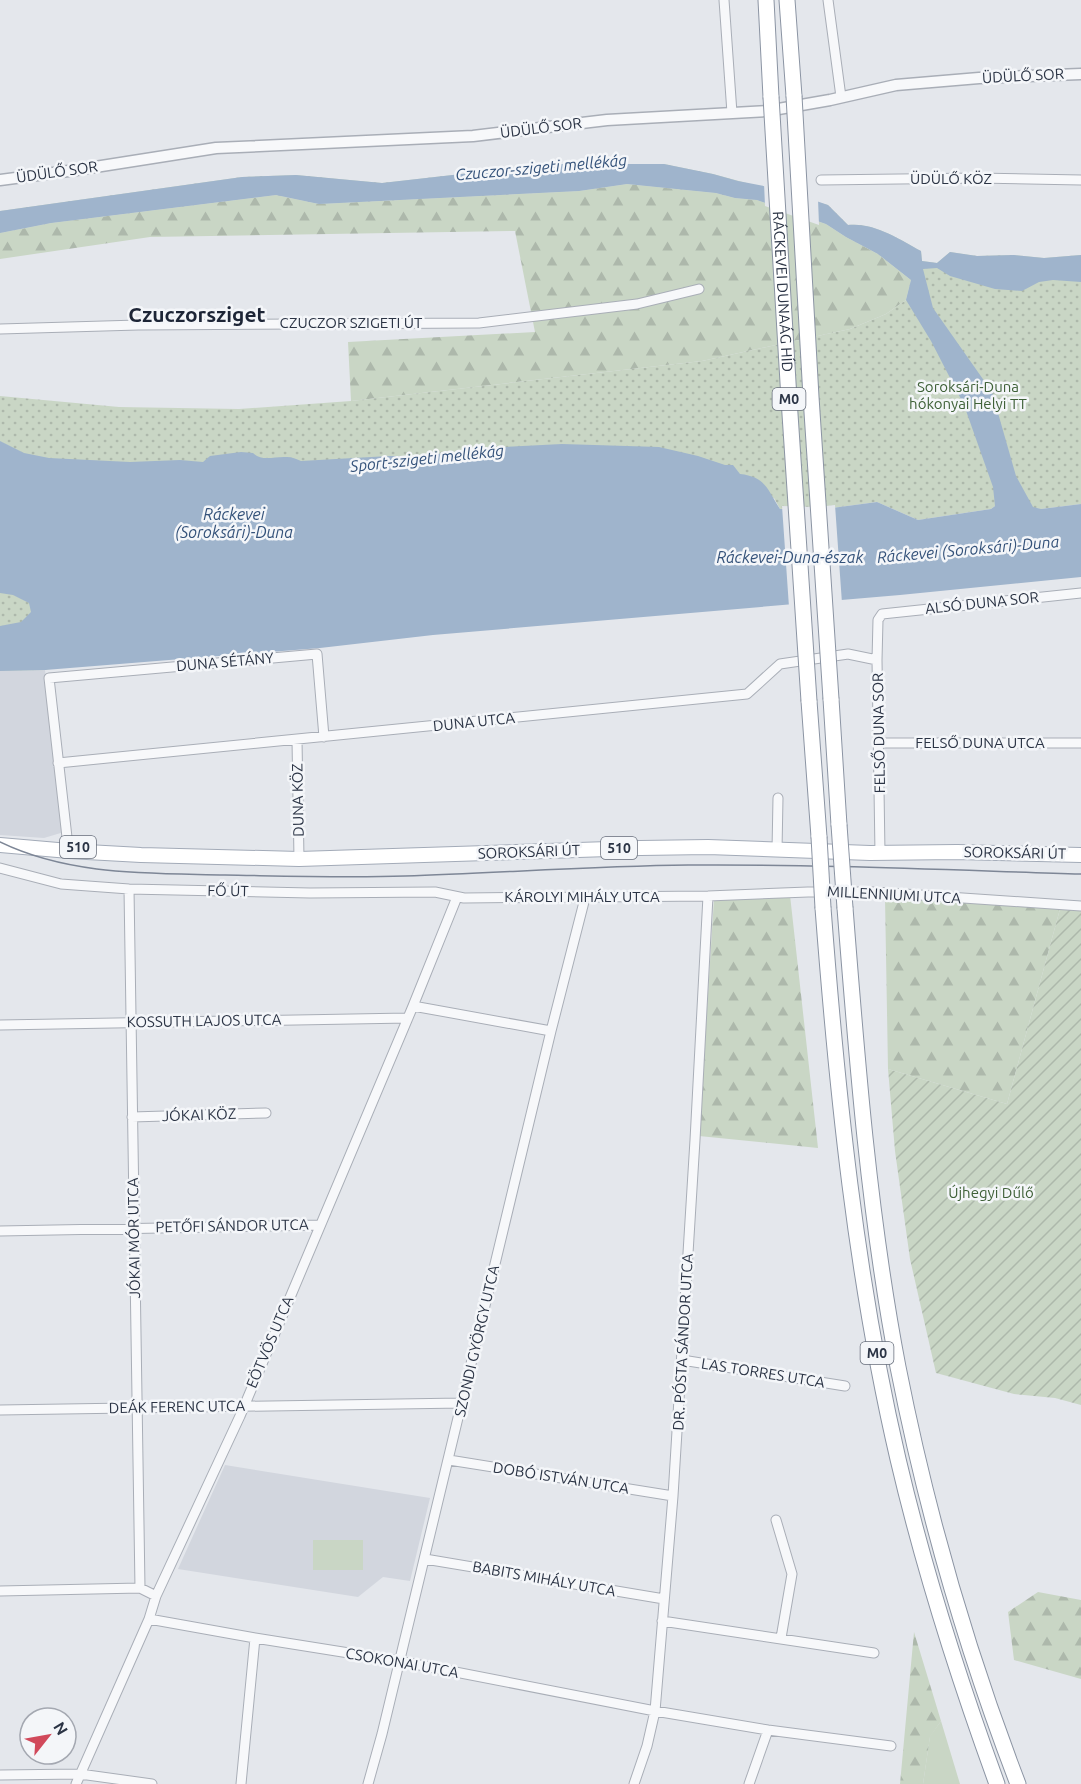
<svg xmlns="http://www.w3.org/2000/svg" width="1081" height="1784" font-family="Ubuntu,sans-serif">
  <defs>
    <pattern id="forest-firs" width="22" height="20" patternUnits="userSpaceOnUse" patternTransform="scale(1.5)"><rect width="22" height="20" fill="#c9d6c5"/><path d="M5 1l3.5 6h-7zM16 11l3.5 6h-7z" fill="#adb8ab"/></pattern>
    <pattern id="park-dots" width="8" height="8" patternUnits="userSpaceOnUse" patternTransform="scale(1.5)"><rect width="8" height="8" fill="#c9d6c5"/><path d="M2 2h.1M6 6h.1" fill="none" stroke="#adb8ab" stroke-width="1.8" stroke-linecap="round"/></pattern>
    <pattern id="garden-furrows" width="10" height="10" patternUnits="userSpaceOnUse" patternTransform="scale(1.5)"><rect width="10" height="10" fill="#c9d6c5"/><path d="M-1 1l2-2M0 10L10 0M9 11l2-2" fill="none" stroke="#adb8ab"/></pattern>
  </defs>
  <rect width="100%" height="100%" fill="#e4e7ec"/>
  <path fill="#d2d6de" d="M45 670 64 832 44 838 0 835V671Z
    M225 1465 430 1498 410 1581 383 1577 358 1597 178 1569Z"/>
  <path fill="#c9d6c5" d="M313 1540H363V1570H313Z
    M941 1721 960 1784H923L930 1736Z"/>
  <path fill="url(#forest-firs)" d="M627 184 716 193 735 198 757 200 826 224 846 237 878 254 911 280 906 300 886 314 850 329 702 361 351 401 348 342 535 332 515 231 150 237 0 259V233L51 223 276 195 319 204 579 191Z
    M790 895 818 1148 699 1136 714 899Z
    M885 898 1060 909 1007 1104 888 1069Z
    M1038 1592 1081 1600V1679L1014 1660 1008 1612Z
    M914 1632 941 1721 930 1737 923 1784H900Z"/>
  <path fill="url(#park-dots)" d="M550 164H664L713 174 828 205 848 225C874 222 899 239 921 251L922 261 937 263 950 252 977 256 1014 255 1044 258 1081 255V504L1041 509 995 506 991 509 918 520 877 502 817 510 780 509 774 498 45 670 0 671V396L119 407 239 409 351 401 702 361 850 329 886 314 906 300 911 280 878 254 846 237 826 224 757 200 735 198 716 193 627 184 579 191 319 204 276 195 51 223 0 233V211L242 177 296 175 382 183Z"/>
  <path fill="url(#garden-furrows)" d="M1060 909H1081V1405L1055 1398 1014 1394 936 1373 910 1259 895 1151 888 1069 1007 1104Z"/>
  <path fill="#9fb4cc" d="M550 164H664L713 174 738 181 784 190 828 205 848 225C874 222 899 239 921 251L922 261 937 263 950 252 977 256 1014 255 1044 258 1081 255V282L1053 280 1039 282 1022 291 995 289 950 276 937 268 923 269 933 308 992 392 1016 476 1033 507 1041 509 1081 504V577L900 595 433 635 320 648 45 670 0 671V626L21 622 31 612 29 603 13 595 0 593V441L24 453 49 458 130 462 180 460 203 462 210 456 241 452 253 453C262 462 275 456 287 457 292 457 296 459 301 461L389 456H422L485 448 562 444 659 447 698 456 725 465H733L740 474C766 477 767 489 780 509L817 510 877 502 918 520 991 509 995 506 993 487 964 405 931 341 906 300 911 280 878 254 846 237 826 224 757 200 735 198 716 193 627 184 579 191 319 204 276 195 51 223 0 233V211L242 177 296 175 382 183Z"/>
  <path fill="#e4e7ec" d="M764 183 785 187 818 199 819 225 765 206Z
    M835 505 842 603 789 607 782 506 817 507Z"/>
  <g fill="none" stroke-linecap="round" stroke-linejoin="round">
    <g stroke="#a9aeb7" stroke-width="11">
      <path id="minor" d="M724 0 732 113
        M828 0 841 97
        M821 180 977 178 1081 180
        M0 329 138 325 479 323 637 304 699 289
        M297 740 299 859
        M879 743H1081
        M58 763 747 694 780 664 848 654 877 660
        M68 846 49 678 317 654 324 737
        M777 850 778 798
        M880 853 877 660 878 620 882 614 1081 593
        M0 868 61 884 129 889 310 893 435 892 464 898 708 896 808 892H875L1081 906
        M129 889 140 1588
        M413 1006 551 1031
        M0 1025 408 1018
        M132 1117 266 1113
        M0 1231 320 1225
        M682 1360 845 1386
        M0 1410 462 1403
        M449 1460 673 1496
        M776 1520 792 1574 781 1638
        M425 1559 664 1599
        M0 1591 140 1588 156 1596
        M149 1619 255 1638 399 1661 655 1711 768 1730 891 1746
        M662 1621 874 1653
        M0 1775 80 1774 152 1784
        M76 1784 149 1619 156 1596 240 1416 413 1006 457 897
        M241 1784 255 1638
        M368 1784 382 1734 551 1031 585 898
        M634 1784 647 1746 655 1711 673 1496 695 1140 708 896
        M749 1784 768 1730"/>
    </g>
    <g stroke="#a9aeb7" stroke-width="13">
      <path id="tertiary" d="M0 180 76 170 216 148 473 136 607 120 767 111 830 100 896 85 979 78 1081 74"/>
    </g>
    <g stroke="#a3abb8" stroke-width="16">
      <path id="primary" d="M0 845 69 851 141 855 299 859 640 848 708 847 870 853 957 852 1081 855"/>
    </g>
    <g stroke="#8b94a3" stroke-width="17">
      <path id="trunk" d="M766 0 771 97
        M787 0 794 96
        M831 699 839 825
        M809 701 819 837
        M823 908C837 1092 856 1279 898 1459 924 1570 958 1677 997 1784
        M845 908C857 1062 869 1216 898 1367 926 1509 966 1649 1018 1784"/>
    </g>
    <use href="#minor" stroke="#f7f8fa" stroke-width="9"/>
    <use href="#tertiary" stroke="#f7f8fa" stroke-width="10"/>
    <use href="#primary" stroke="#fff" stroke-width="14"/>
    <use href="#trunk" stroke="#fff" stroke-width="15"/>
    <path stroke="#7d8696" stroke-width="1.5" d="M0 842C70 876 149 873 225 875 284 876 345 878 405 876 499 873 594 866 688 865 819 864 950 870 1081 874"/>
    <g stroke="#8b94a3" stroke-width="17" stroke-linecap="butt">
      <g id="trunk-bridge">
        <path d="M794 96 811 397 831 699"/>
        <path id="s1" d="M771 97 789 399 809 701"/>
        <path d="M839 825 845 908"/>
        <path d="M819 837 823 908"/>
      </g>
    </g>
    <use href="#trunk-bridge" stroke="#fff" stroke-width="15"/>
  </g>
  <g text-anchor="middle" stroke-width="5" stroke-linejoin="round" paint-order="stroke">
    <g fill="#f4f6f9" stroke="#676e7b" stroke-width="1.5">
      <rect x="772.5" y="388" width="33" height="22" rx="4.5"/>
      <rect x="60" y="836" width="36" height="22" rx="4.5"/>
      <rect x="601" y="837" width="36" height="22" rx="4.5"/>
      <rect x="860.5" y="1342" width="33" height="22" rx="4.5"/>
    </g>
    <g font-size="14" font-weight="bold" fill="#2b3445">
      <text x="789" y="404">M0</text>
      <text x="78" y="852">510</text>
      <text x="619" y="853">510</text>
      <text x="877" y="1358">M0</text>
    </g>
    <g font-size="15" fill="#2b3445" stroke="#f4f6f9">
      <text transform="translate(1023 76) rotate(-3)" y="5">ÜDÜLŐ SOR</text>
      <text transform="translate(541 128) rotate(-7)" y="5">ÜDÜLŐ SOR</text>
      <text transform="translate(57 172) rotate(-8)" y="5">ÜDÜLŐ SOR</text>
      <text x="951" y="184">ÜDÜLŐ KÖZ</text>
      <text dy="5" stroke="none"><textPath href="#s1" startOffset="195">RÁCKEVEI DUNAÁG HÍD</textPath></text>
      <text x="351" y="328">CZUCZOR SZIGETI ÚT</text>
      <text transform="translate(982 603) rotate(-6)" y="5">ALSÓ DUNA SOR</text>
      <text transform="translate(225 662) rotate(-5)" y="5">DUNA SÉTÁNY</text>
      <text transform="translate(474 722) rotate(-6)" y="5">DUNA UTCA</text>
      <text transform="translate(879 733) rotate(-91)" y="5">FELSŐ DUNA SOR</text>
      <text x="980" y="748">FELSŐ DUNA UTCA</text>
      <text transform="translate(298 800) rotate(-91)" y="5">DUNA KÖZ</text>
      <text transform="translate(529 852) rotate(-2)" y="5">SOROKSÁRI ÚT</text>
      <text transform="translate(1015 853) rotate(1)" y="5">SOROKSÁRI ÚT</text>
      <text transform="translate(228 891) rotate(1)" y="5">FŐ ÚT</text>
      <text transform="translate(894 895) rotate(3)" y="5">MILLENNIUMI UTCA</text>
      <text x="582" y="902">KÁROLYI MIHÁLY UTCA</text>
      <text transform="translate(204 1021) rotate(-1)" y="5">KOSSUTH LAJOS UTCA</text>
      <text transform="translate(199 1115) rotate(-2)" y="5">JÓKAI KÖZ</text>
      <text transform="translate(232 1226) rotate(-1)" y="5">PETŐFI SÁNDOR UTCA</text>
      <text transform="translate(134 1238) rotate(-91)" y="5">JÓKAI MÓR UTCA</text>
      <text transform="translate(477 1341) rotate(-77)" y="5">SZONDI GYÖRGY UTCA</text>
      <text transform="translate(270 1342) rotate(-67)" y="5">EÖTVÖS UTCA</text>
      <text transform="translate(683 1342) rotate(-87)" y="5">DR. PÓSTA SÁNDOR UTCA</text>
      <text transform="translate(763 1373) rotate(9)" y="5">LAS TORRES UTCA</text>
      <text transform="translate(177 1407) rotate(-1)" y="5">DEÁK FERENC UTCA</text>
      <text transform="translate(561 1478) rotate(9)" y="5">DOBÓ ISTVÁN UTCA</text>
      <text transform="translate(544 1579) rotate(10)" y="5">BABITS MIHÁLY UTCA</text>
      <text transform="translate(402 1663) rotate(10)" y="5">CSOKONAI UTCA</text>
    </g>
    <g font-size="15" fill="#3f6138" stroke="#f4f6f9">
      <text x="968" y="392">Soroksári-Duna<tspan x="968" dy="17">hókonyai Helyi TT</tspan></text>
      <text x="991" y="1198">Újhegyi Dűlő</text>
    </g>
    <g font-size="16" font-style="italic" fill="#34527a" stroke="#f4f6f9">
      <text transform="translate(541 167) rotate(-5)" y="6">Czuczor-szigeti mellékág</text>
      <text transform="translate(427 458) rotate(-6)" y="6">Sport-szigeti mellékág</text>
      <text x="234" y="520">Ráckevei<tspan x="234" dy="18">(Soroksári)-Duna</tspan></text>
      <text transform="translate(968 549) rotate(-5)" y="6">Ráckevei (Soroksári)-Duna</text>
      <text x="790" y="563">Ráckevei-Duna-észak</text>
    </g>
    <g font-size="21" font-weight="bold" fill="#1d2536" stroke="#f4f6f9">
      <text x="197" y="322">Czuczorsziget</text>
    </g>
  </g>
  <g transform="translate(48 1736) rotate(59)"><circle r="28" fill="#f4f6f9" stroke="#a4a8b1" stroke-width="1.5"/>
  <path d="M0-4.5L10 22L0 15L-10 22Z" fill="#d1495b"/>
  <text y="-9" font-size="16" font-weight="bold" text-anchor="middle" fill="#2b3445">N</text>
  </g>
</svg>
